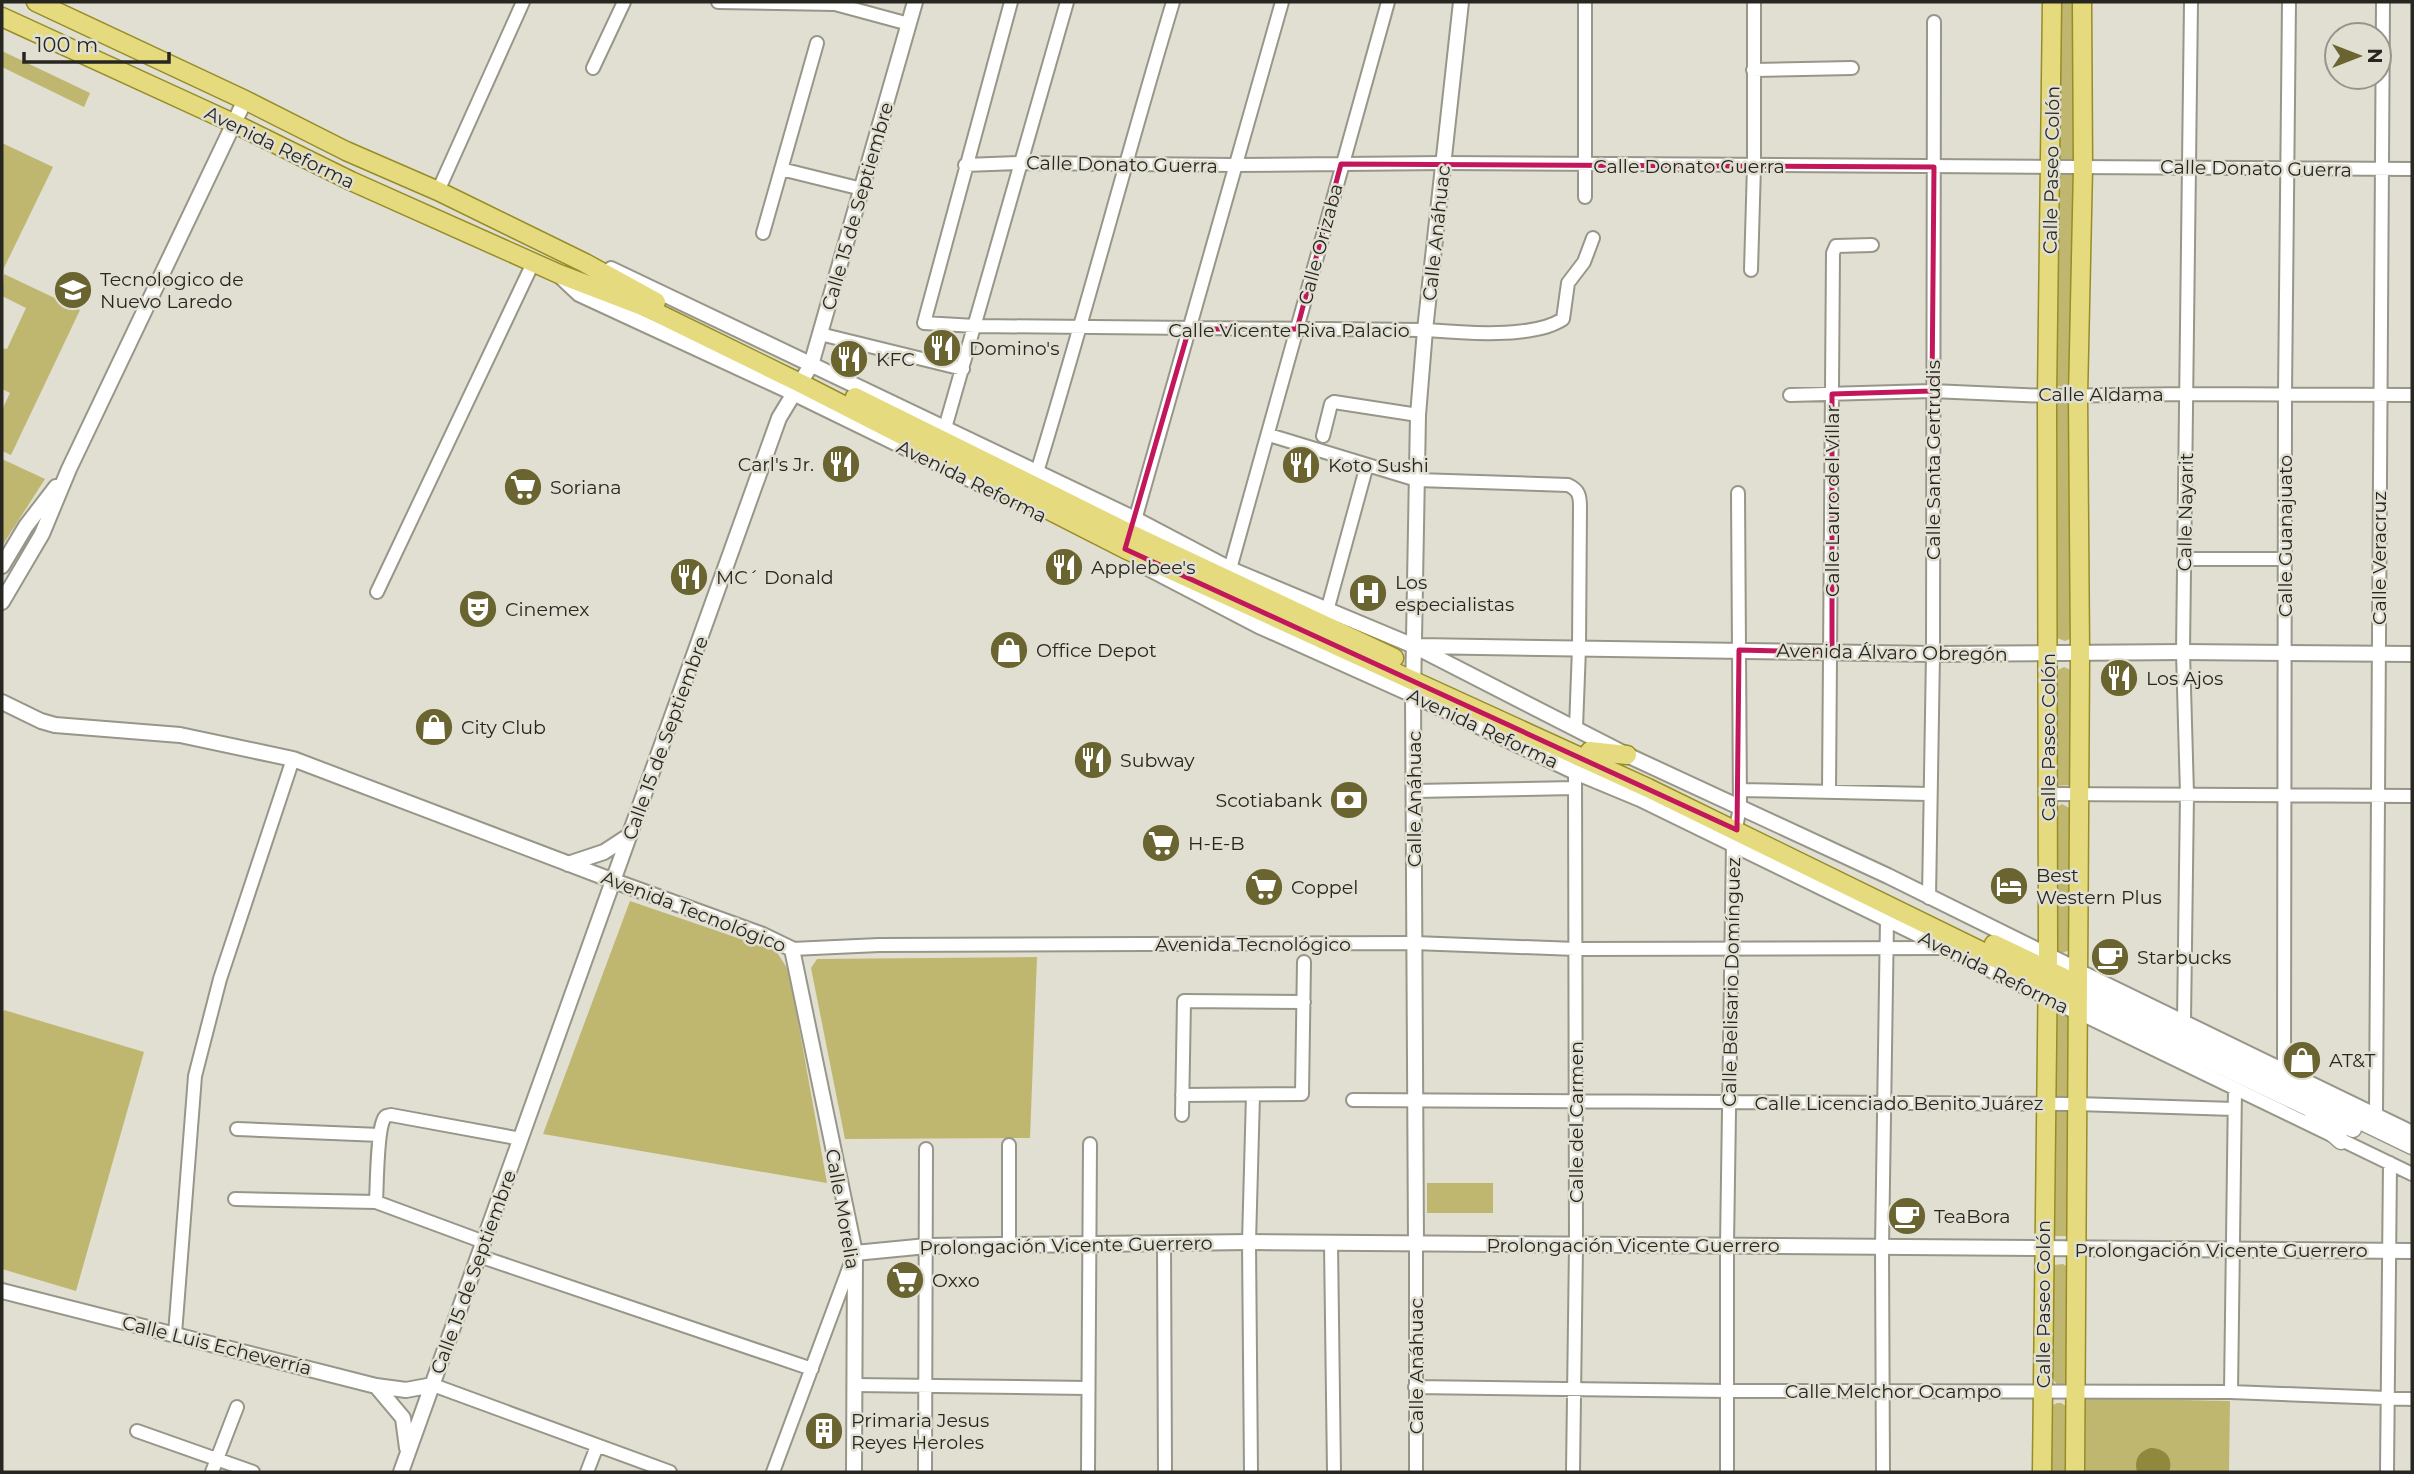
<svg xmlns="http://www.w3.org/2000/svg" width="2414" height="1474" font-family="Montserrat,sans-serif">
  <rect width="100%" height="100%" fill="#e0dfd1"/>
  <path fill="#bfb770" d="M2054 2H2079L2077 161 2053 160Z
    M2 51 90 93 84 107 2 67Z
    M2 143 53 167 2 272Z
    M2053 171H2077L2073 387 2054 386Z
    M4 274 80 310 11 455 2 451V410L10 393 2 389V348L7 349 26 308 2 296Z
    M2053 403H2073L2072 638 2065 641 2057 638 2055 631Z
    M2 459 45 479 2 546Z
    M2064 667 2071 670 2074 676 2073 785 2053 786 2054 677 2058 670Z
    M2062 804 2073 810 2070 950 2062 953 2054 948 2056 808Z
    M630 901 776 951 789 971 827 1183 543 1134Z
    M1037 957 1030 1138 845 1139 811 968 817 959Z
    M2048 1007 2072 1017 2069 1236H2048Z
    M4 1010 144 1052 76 1291 2 1269V1018Z
    M1427 1183H1493V1213H1427Z
    M2063 1264 2069 1268 2067 1385H2057L2050 1374 2051 1271 2054 1265Z
    M2083 1398 2230 1401 2229 1472H2082Z
    M2057 1403H2061L2068 1407V1472H2048L2051 1406Z"/>
  <path fill="#90883d" d="M2150 1448C2165 1448 2174 1458 2169 1472H2137C2134 1460 2138 1452 2150 1448Z"/>
  <g fill="none" stroke-linecap="round" stroke-linejoin="round">
    <g stroke="#979689" stroke-width="16">
      <path id="minor" d="M718 2 835 4 909 24
        M1011 2 924 323 975 326 1425 330C1462 333 1533 339 1563 319L1568 283 1584 262 1593 238
        M1585 2V197
        M593 68 624 2
        M1753 70 1852 68
        M965 165 1020 163 1235 165 1443 163 2412 169
        M781 169 862 189
        M438 191 523 2
        M763 233 817 43
        M1751 270 1754 166V2
        M820 334 963 369
        M1790 395 1932 391 2047 396 2187 394 2412 395
        M945 428 1067 2
        M1269 435 1417 480 1568 485C1579 490 1580 496 1580 507L1579 648 1576 728
        M1323 436 1331 404 1334 402 1418 415
        M1037 472C1085 316 1126 158 1173 2
        M1133 527 1282 2
        M2185 559H2285
        M1230 569 1388 2
        M377 592 533 263
        M1327 611 1367 465
        M1740 790 1929 794
        M1414 791 1575 788
        M1829 792 1833 253 1836 246 1872 245
        M2048 794 2412 796
        M1929 898 1933 654 1934 22
        M792 949 879 945 1414 943 1576 949 1944 948
        M2078 970 2412 1132
        M2077 1012 2412 1174
        M2184 1022 2187 794 2183 652 2191 2
        M2284 1070 2285 394 2289 2
        M1182 1095 1302 1094 1304 962
        M1353 1100 2077 1104 2234 1109
        M2376 1114 2383 2
        M1182 1115 1184 1001 1304 1002
        M237 1129 380 1135
        M1009 1145V1245
        M235 1199 376 1202 484 1242
        M376 1202C377 1184 377 1135 383 1121 385 1115 386 1116 391 1115L521 1139
        M1164 1243 1165 1472
        M1331 1243 1334 1472
        M479 1256 812 1369
        M175 1334 195 1076 220 979 293 759
        M433 1385 670 1472
        M854 1385 1087 1388
        M1415 1387 1727 1391 2231 1392 2412 1399
        M2231 1392 2235 1088
        M137 1431 253 1472
        M212 1472 237 1407
        M587 1472 597 1446
        M773 1472 852 1260
        M925 1472 926 1149
        M1088 1472 1090 1144
        M1251 1472 1249 1242 1253 1095
        M1416 1472V1244
        M1573 1472 1576 1246 1575 772
        M1727 1472V1245L1733 844 1740 807 1738 493
        M1883 1472 1882 1247 1887 919
        M2387 1472 2390 1163"/>
    </g>
    <g stroke="#979689" stroke-width="18">
      <path id="tertiary" d="M611 269 1135 519 1230 569 1414 646 1627 755 1888 876 2078 970
        M562 278 579 294 793 393 998 493
        M2 566 26 526 56 487
        M1144 566 1259 626 1413 695 1575 772 1640 799 2077 1012
        M2 602 42 534 69 469 245 100
        M1419 646 1933 654 2183 652 2412 654
        M2 702 41 721 55 725 180 735 293 759 614 881 763 935 792 949 855 1253 854 1472
        M568 864 604 852 630 835
        M1416 1244 1413 695 1418 415 1425 330 1461 2
        M855 1253 927 1246 1249 1242 2412 1251
        M2 1291 376 1386 406 1390 433 1385
        M376 1386 403 1418 407 1448
        M401 1472 779 418 811 365 915 2"/>
    </g>
    <g stroke="#979689" stroke-width="19">
      <path id="secondary" d="M2077 984 2412 1146
        M2077 998 2353 1129
        M2313 1116 2341 1141"/>
    </g>
    <g stroke="#978c26" stroke-width="21">
      <path id="primary" d="M36 2 245 100 346 151 438 191 585 263 656 302
        M2 17 233 123 351 181 559 274 645 307 800 383 1125 549 1648 788 2077 998
        M855 397 1131 534 1394 658
        M1590 751 1627 755
        M1994 944 2077 984
        M2042 1472 2048 957 2047 396 2052 2
        M2075 1472 2080 654 2078 396 2083 168 2082 2"/>
    </g>
    <use href="#minor" stroke="#fff" stroke-width="12"/>
    <use href="#tertiary" stroke="#fff" stroke-width="14"/>
    <use href="#secondary" stroke="#fff" stroke-width="16"/>
    <use href="#primary" stroke="#e5db7e" stroke-width="18"/>
  </g>
  <path fill="none" stroke="#c2185b" stroke-width="5" stroke-linejoin="round" d="M1341 164 1934 167 1932 391 1832 394V652L1739 650 1737 830 1125 549 1189 329H1297Z"/>
  <defs>
    <g id="university-disc" transform="scale(2.0125)"><circle r="9.5" fill="#6a6430" stroke="#e0dfd1"/><path d="M0-5L7-2L0 1L-7-2ZM-4 1L0 2.5L4 1V4Q0 6-4 4Z" fill="#fff"/></g>
    <g id="restaurant-disc" transform="scale(2.0125)"><circle r="9.5" fill="#6a6430" stroke="#e0dfd1"/><path d="M-5-6h1v4h1v-4h1v4h1v-4h1v5L-1.5 .5V6h-2V.5L-5-1ZM5-6V6H3V1.5H1.5Q1.5-4 5-6Z" fill="#fff"/></g>
    <g id="supermarket-disc" transform="scale(2.0125)"><circle r="9.5" fill="#6a6430" stroke="#e0dfd1"/><path d="M-6-5.5h2.5l.6 2H6L4.5 2H-2.5L-4.4-4H-6ZM-1.5 3.2a1.3 1.3 0 1 0 .1 0ZM3 3.2a1.3 1.3 0 1 0 .1 0Z" fill="#fff"/></g>
    <g id="hospital-disc" transform="scale(2.0125)"><circle r="9.5" fill="#6a6430" stroke="#e0dfd1"/><path d="M-5-5h3v3.5h4V-5h3V5h-3V1.5h-4V5h-3Z" fill="#fff"/></g>
    <g id="theatre-disc" transform="scale(2.0125)"><circle r="9.5" fill="#6a6430" stroke="#e0dfd1"/><path d="M-5-5.5Q0-4 5-5.5V0Q5 5 0 6Q-5 5-5 0ZM-3.3-2.5H-1v1.5H-3.3ZM1-2.5H3.3v1.5H1ZM-2.8 1Q0 5.5 2.8 1Z" fill="#fff"/></g>
    <g id="shop-disc" transform="scale(2.0125)"><circle r="9.5" fill="#6a6430" stroke="#e0dfd1"/><path d="M-5-2.5h2.3a2.7 3.5 0 0 1 5.4 0H5L5.5 6h-11ZM-1.5-2.5h3a1.5 2.3 0 0 0-3 0Z" fill="#fff"/></g>
    <g id="bank-disc" transform="scale(2.0125)"><circle r="9.5" fill="#6a6430" stroke="#e0dfd1"/><path d="M-6-4H6V4H-6ZM0-2.3a2.3 2.3 0 1 0 0 4.6a2.3 2.3 0 1 0 0-4.6Z" fill="#fff"/></g>
    <g id="hotel-disc" transform="scale(2.0125)"><circle r="9.5" fill="#6a6430" stroke="#e0dfd1"/><path d="M-6-4.5h1.5V1H6V5H4.5V3h-9V5H-6ZM-4 0a1.8 1.8 0 1 1 3.6 0ZM.5 0V-2.5h3Q6-2.5 6 0Z" fill="#fff"/></g>
    <g id="cafe-disc" transform="scale(2.0125)"><circle r="9.5" fill="#6a6430" stroke="#e0dfd1"/><path d="M-5.5-4.5H6V0H3Q3 3.5 0 3.5H-2.5Q-5.5 3.5-5.5 0ZM3-3.2v2h1.7v-2ZM-6 4.5H4V6H-6Z" fill="#fff"/></g>
    <g id="building-disc" transform="scale(2.0125)"><circle r="9.5" fill="#6a6430" stroke="#e0dfd1"/><path d="M-4-6H4V6H1V3H-1V6H-4ZM-2.5-4.3h1.7v1.8h-1.7ZM.8-4.3h1.7v1.8H.8ZM-2.5-1h1.7V.8h-1.7ZM.8-1h1.7V.8H.8Z" fill="#fff"/></g>
  </defs>
  <g fill-rule="evenodd">
    <use href="#university-disc" x="73" y="290"/>
    <use href="#restaurant-disc" x="942" y="348"/>
    <use href="#restaurant-disc" x="849" y="359"/>
    <use href="#restaurant-disc" x="841" y="464"/>
    <use href="#restaurant-disc" x="1301" y="465"/>
    <use href="#supermarket-disc" x="523" y="487"/>
    <use href="#restaurant-disc" x="1064" y="567"/>
    <use href="#restaurant-disc" x="689" y="577"/>
    <use href="#hospital-disc" x="1368" y="593"/>
    <use href="#theatre-disc" x="478" y="609"/>
    <use href="#shop-disc" x="1009" y="650"/>
    <use href="#restaurant-disc" x="2119" y="678"/>
    <use href="#shop-disc" x="434" y="727"/>
    <use href="#restaurant-disc" x="1093" y="760"/>
    <use href="#bank-disc" x="1349" y="800"/>
    <use href="#supermarket-disc" x="1161" y="843"/>
    <use href="#hotel-disc" x="2009" y="886"/>
    <use href="#supermarket-disc" x="1264" y="887"/>
    <use href="#cafe-disc" x="2110" y="957"/>
    <use href="#shop-disc" x="2302" y="1060"/>
    <use href="#cafe-disc" x="1907" y="1216"/>
    <use href="#supermarket-disc" x="905" y="1280"/>
    <use href="#building-disc" x="824" y="1431"/>
  </g>
  <g text-anchor="middle" stroke-width="5" stroke-linejoin="round" paint-order="stroke">
    <g font-size="19" fill="#272621" stroke="#e0dfd1">
      <text transform="translate(280 147) rotate(26)" y="7">Avenida Reforma</text>
      <text transform="translate(1122 164) rotate(1)" y="7">Calle Donato Guerra</text>
      <text x="1689" y="173">Calle Donato Guerra</text>
      <text transform="translate(2256 168) rotate(1)" y="7">Calle Donato Guerra</text>
      <text transform="translate(2051 170) rotate(-89)" y="7">Calle Paseo Colón</text>
      <text transform="translate(857 206) rotate(-74)" y="7">Calle 15 de Septiembre</text>
      <text transform="translate(1436 233) rotate(-84)" y="7">Calle Anáhuac</text>
      <text transform="translate(1320 244) rotate(-75)" y="7">Calle Orizaba</text>
      <text x="1289" y="337">Calle Vicente Riva Palacio</text>
      <text x="2101" y="401">Calle Aldama</text>
      <text transform="translate(1933 460) rotate(-90)" y="7">Calle Santa Gertrudis</text>
      <text transform="translate(972 481) rotate(26)" y="7">Avenida Reforma</text>
      <text transform="translate(1832 501) rotate(-90)" y="7">Calle Lauro del Villar</text>
      <text transform="translate(2185 512) rotate(-89)" y="7">Calle Nayarit</text>
      <text transform="translate(2285 536) rotate(-90)" y="7">Calle Guanajuato</text>
      <text transform="translate(2379 558) rotate(-90)" y="7">Calle Veracruz</text>
      <text transform="translate(1892 652) rotate(1)" y="7">Avenida Álvaro Obregón</text>
      <text transform="translate(1483 728) rotate(25)" y="7">Avenida Reforma</text>
      <text transform="translate(2048 737) rotate(-90)" y="7">Calle Paseo Colón</text>
      <text transform="translate(665 738) rotate(-70)" y="7">Calle 15 de Septiembre</text>
      <text transform="translate(1414 799) rotate(-90)" y="7">Calle Anáhuac</text>
      <text transform="translate(694 911) rotate(21)" y="7">Avenida Tecnológico</text>
      <text x="1253" y="951">Avenida Tecnológico</text>
      <text transform="translate(1994 972) rotate(26)" y="7">Avenida Reforma</text>
      <text transform="translate(1731 982) rotate(-89)" y="7">Calle Belisario Domínguez</text>
      <text x="1899" y="1110">Calle Licenciado Benito Juárez</text>
      <text transform="translate(1576 1122) rotate(-90)" y="7">Calle del Carmen</text>
      <text transform="translate(843 1209) rotate(80)" y="7">Calle Morelia</text>
      <text transform="translate(1066 1245) rotate(-1)" y="7">Prolongación Vicente Guerrero</text>
      <text x="1633" y="1252">Prolongación Vicente Guerrero</text>
      <text x="2221" y="1257">Prolongación Vicente Guerrero</text>
      <text transform="translate(473 1272) rotate(-70)" y="7">Calle 15 de Septiembre</text>
      <text transform="translate(2043 1304) rotate(-90)" y="7">Calle Paseo Colón</text>
      <text transform="translate(217 1345) rotate(14)" y="7">Calle Luis Echeverría</text>
      <text transform="translate(1416 1366) rotate(-90)" y="7">Calle Anáhuac</text>
      <text x="1893" y="1398">Calle Melchor Ocampo</text>
    </g>
    <g font-size="19" fill="#272621" stroke="#e0dfd1" text-anchor="start">
      <text x="100" y="286">Tecnologico de<tspan x="100" dy="22">Nuevo Laredo</tspan></text>
      <text x="969" y="355">Domino's</text>
      <text x="876" y="366">KFC</text>
      <text x="814" y="471" text-anchor="end">Carl's Jr.</text>
      <text x="1328" y="472">Koto Sushi</text>
      <text x="550" y="494">Soriana</text>
      <text x="1091" y="574">Applebee's</text>
      <text x="716" y="584">MC´ Donald</text>
      <text x="1395" y="589">Los<tspan x="1395" dy="22">especialistas</tspan></text>
      <text x="505" y="616">Cinemex</text>
      <text x="1036" y="657">Office Depot</text>
      <text x="2146" y="685">Los Ajos</text>
      <text x="461" y="734">City Club</text>
      <text x="1120" y="767">Subway</text>
      <text x="1322" y="807" text-anchor="end">Scotiabank</text>
      <text x="1188" y="850">H-E-B</text>
      <text x="2036" y="882">Best<tspan x="2036" dy="22">Western Plus</tspan></text>
      <text x="1291" y="894">Coppel</text>
      <text x="2137" y="964">Starbucks</text>
      <text x="2329" y="1067">AT&amp;T</text>
      <text x="1934" y="1223">TeaBora</text>
      <text x="932" y="1287">Oxxo</text>
      <text x="851" y="1427">Primaria Jesus<tspan x="851" dy="22">Reyes Heroles</tspan></text>
    </g>
  </g>
  <rect width="2414" height="1474" fill="none" stroke="#272621" stroke-width="7"/>
  <g transform="translate(2358 56) rotate(90)"><circle r="33" fill="#e0dfd1" stroke="#96958b" stroke-width="2"/>
  <path d="M0-5L12 26L0 18L-12 26Z" fill="#6a6430"/>
  <text y="-10" font-size="19" font-weight="bold" text-anchor="middle" fill="#272621">N</text>
  </g>
  <path d="M24 52v10h145v-10" fill="none" stroke="#272621" stroke-width="3.5"/>
  <text x="35" y="52" font-size="21" fill="#272621" stroke="#e0dfd1" stroke-width="5" paint-order="stroke">100 m</text>
</svg>
